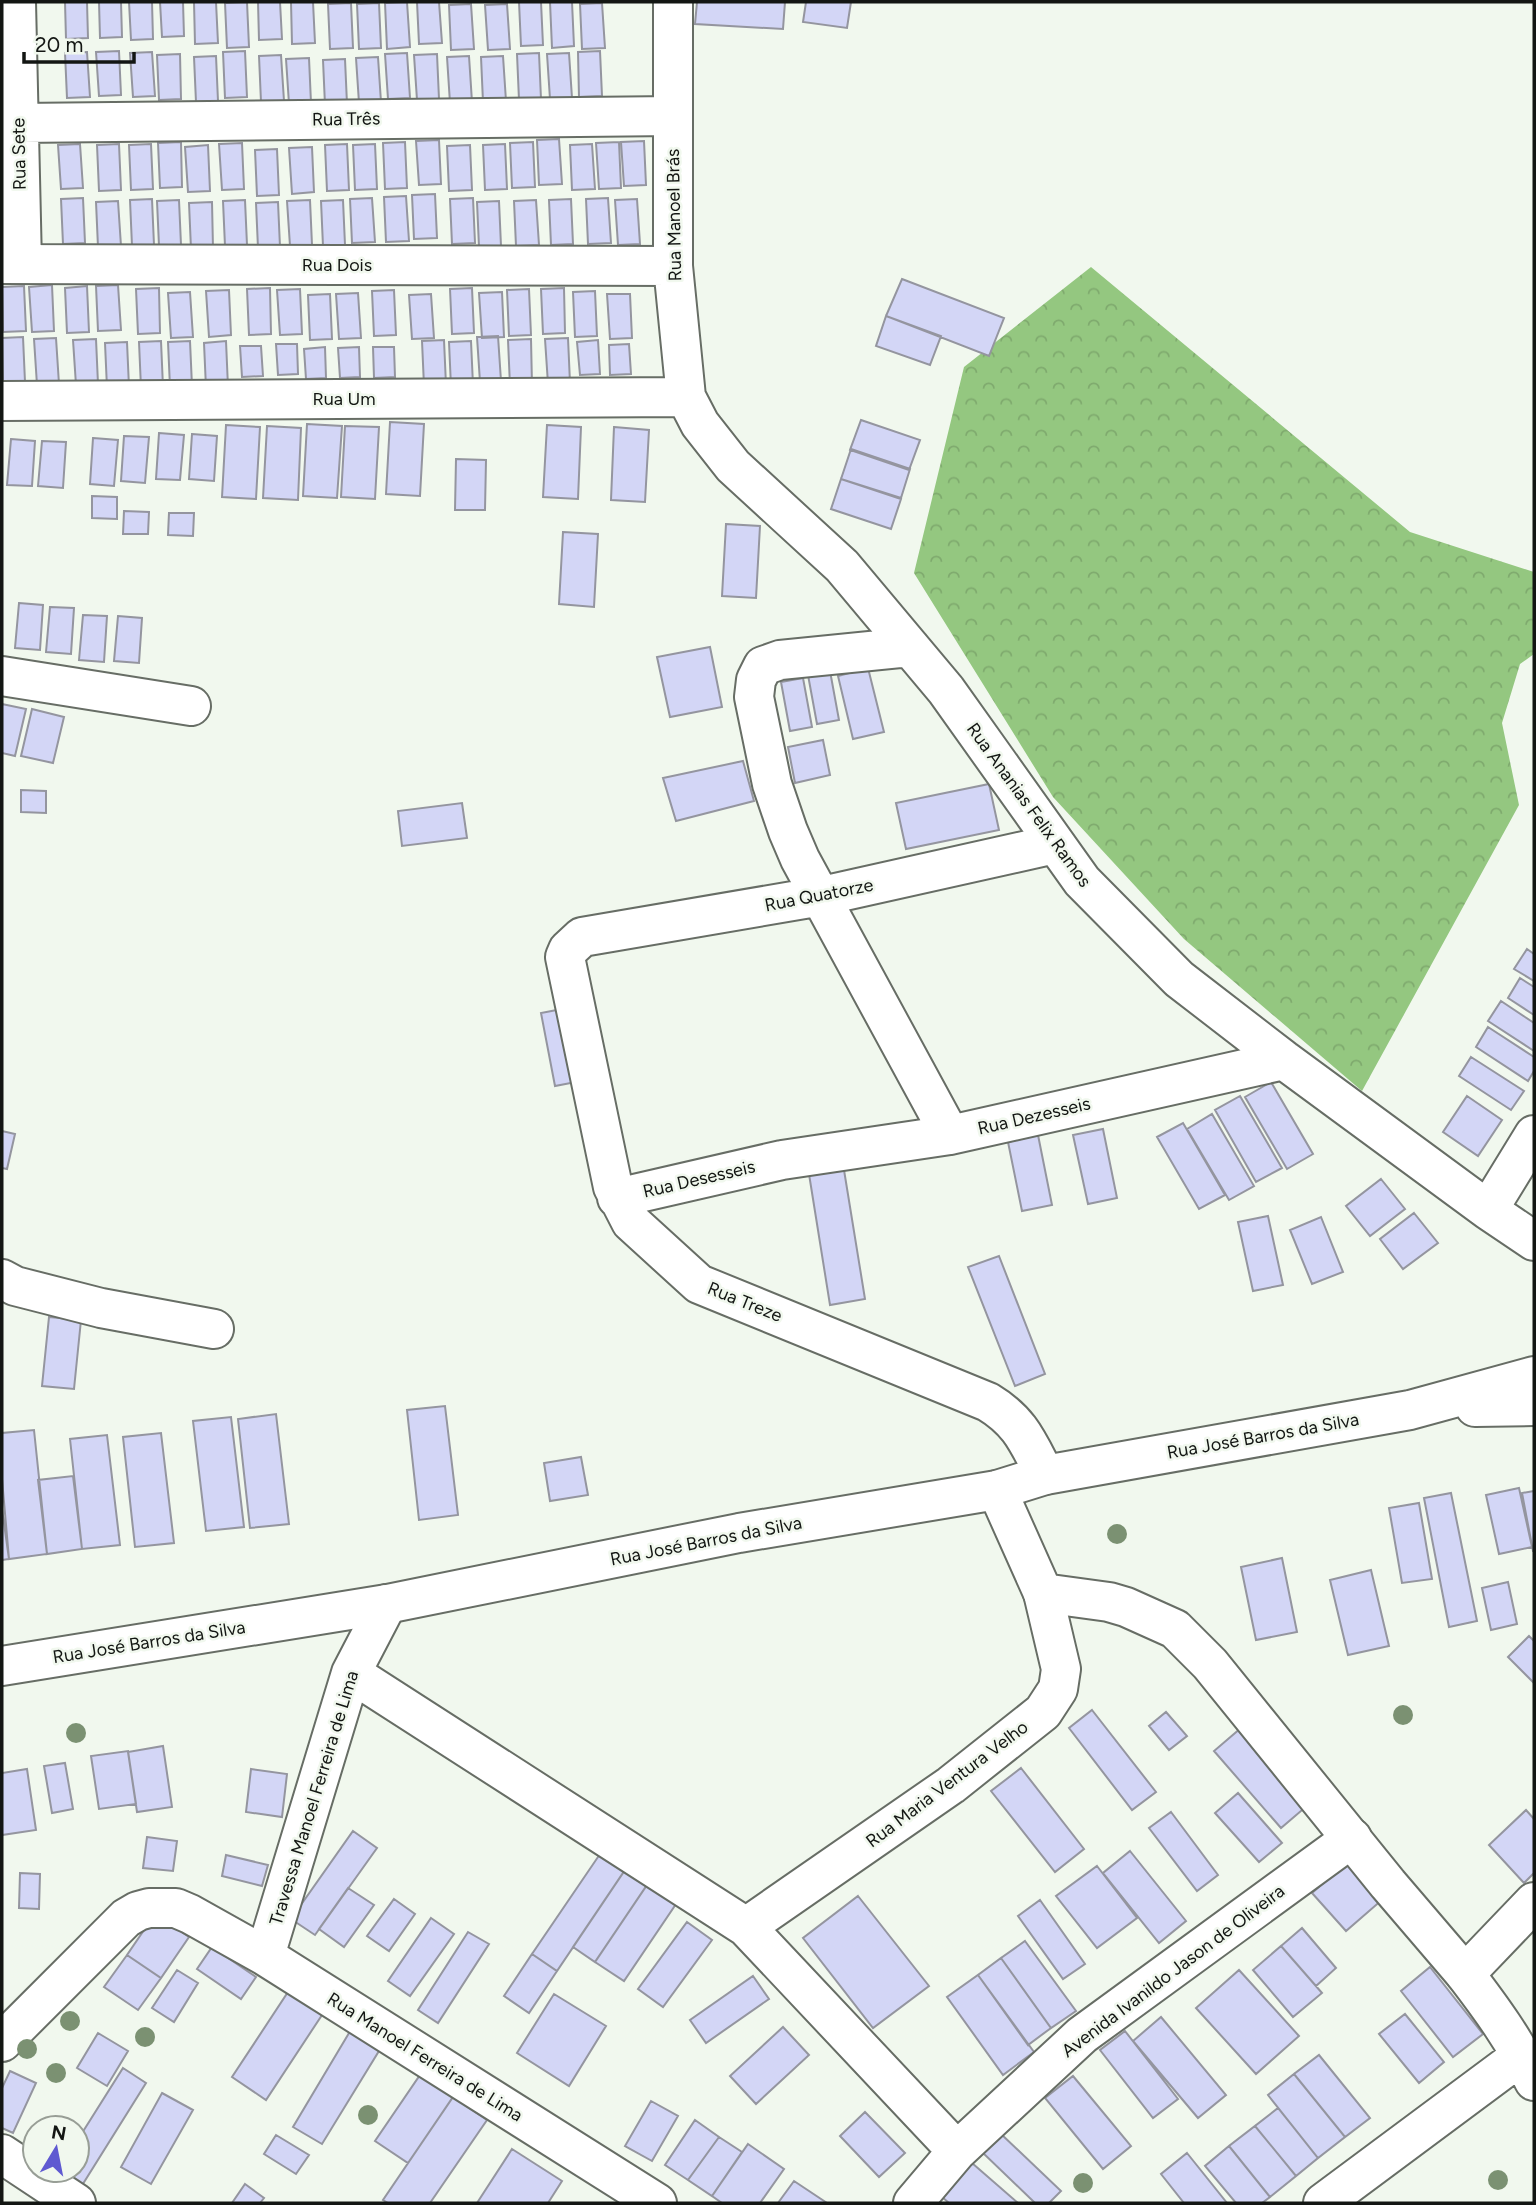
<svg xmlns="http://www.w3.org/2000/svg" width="1536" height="2205" font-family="Figtree,sans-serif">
  <defs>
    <pattern id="forest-crowns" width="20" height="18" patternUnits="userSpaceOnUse" patternTransform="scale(1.75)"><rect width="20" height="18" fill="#94c780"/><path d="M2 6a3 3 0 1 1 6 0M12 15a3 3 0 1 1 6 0" fill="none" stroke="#7faa6e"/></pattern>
  </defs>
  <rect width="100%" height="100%" fill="#f1f8ee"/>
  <path fill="url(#forest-crowns)" d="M1091 267 1410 532 1534 572V654L1520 664 1502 723 1519 805 1362 1091 1184 939 1053 797 914 573 964 367Z"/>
  <path fill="#d3d6f6" stroke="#94959f" stroke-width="2" d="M65 2H87L88 38 66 39Z
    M99 2H121L122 37 100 38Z
    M129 2H152L153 39 131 40Z
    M160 2H183L184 36 162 37Z
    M194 2H216L218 43 195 44Z
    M247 2 249 47 227 48 225 3Z
    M258 2H280L282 39 259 40Z
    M291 2H313L315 43 292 44Z
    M407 2 410 47 387 49 385 3Z
    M417 2H439L442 43 419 44Z
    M519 2H541L543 45 521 46Z
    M550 2H572L574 46 552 48Z
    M697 2H785L783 29 695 24Z
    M806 2H851L847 28 803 22Z
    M351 3 353 48 330 49 328 4Z
    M379 3 381 48 359 49 357 4Z
    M602 3 605 48 582 49 580 4Z
    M471 4 474 49 451 50 449 5Z
    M507 4 510 49 488 50 485 5Z
    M119 51 121 95 99 96 96 52Z
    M245 51 247 97 225 98 223 52Z
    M600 51 602 96 579 97 578 52Z
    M87 52 90 97 67 98 65 53Z
    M152 52 155 96 133 97 130 53Z
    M407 53 410 98 388 99 385 54Z
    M539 53 541 99 519 100 517 54Z
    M569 53 572 98 550 99 547 54Z
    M180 54 181 99 159 100 157 55Z
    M437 54 439 99 417 100 414 55Z
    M281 55 284 101 261 102 259 56Z
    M216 56 218 101 196 102 194 57Z
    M469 56 472 102 450 103 447 57Z
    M503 56 506 101 483 102 481 57Z
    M378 57 381 102 359 103 356 58Z
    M309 58 311 103 289 104 286 59Z
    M345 59 347 104 325 105 323 60Z
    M559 139 562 184 539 185 537 140Z
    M439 140 441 184 419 185 416 141Z
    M644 141 646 185 624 186 621 142Z
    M181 142 182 187 160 188 158 143Z
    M405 142 407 188 385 189 383 143Z
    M533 142 535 187 512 188 510 143Z
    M619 142 621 188 599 189 596 143Z
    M242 143 244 189 222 190 219 144Z
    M80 144 83 188 61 189 58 145Z
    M119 144 121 190 99 191 97 145Z
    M151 144 153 189 131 190 129 145Z
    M347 144 349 190 327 191 325 145Z
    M375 144 377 189 355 190 353 145Z
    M505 144 507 189 485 190 483 145Z
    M592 144 595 189 572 190 570 145Z
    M208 145 210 191 188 192 185 147Z
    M470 145 472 190 449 191 447 146Z
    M312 147 314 192 292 194 289 148Z
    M277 149 279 195 257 196 255 150Z
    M435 194 437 238 414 239 412 195Z
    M406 196 409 241 386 242 384 197Z
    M83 198 85 243 63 244 61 199Z
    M372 198 375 242 352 243 350 199Z
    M473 198 475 243 452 244 450 199Z
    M608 198 611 243 588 244 586 199Z
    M152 199 154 245 132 246 130 200Z
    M571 199 573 244 551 245 549 200Z
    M637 199 640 244 618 245 615 200Z
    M179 200 181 245 159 246 157 201Z
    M245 200 247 245 225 246 223 201Z
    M310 200 312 245 290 246 287 201Z
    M343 200 345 245 323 246 321 201Z
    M536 200 539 245 516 246 514 201Z
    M118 201 121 246 98 247 96 202Z
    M499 201 501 246 479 247 477 202Z
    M212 202 213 248 191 249 189 203Z
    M278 202 280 247 258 248 256 203Z
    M902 279 1004 318 989 356 886 316Z
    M52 285 54 331 32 332 29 287Z
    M118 285 121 330 98 331 96 286Z
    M24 286 26 331 3 332 2 287Z
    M87 286 89 332 67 333 65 288Z
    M159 288 160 333 138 334 136 289Z
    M270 288 271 334 249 335 247 289Z
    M472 288 474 333 452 334 450 289Z
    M564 288 565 333 543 334 541 289Z
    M300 289 302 334 280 335 277 290Z
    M529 289 531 335 509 336 507 290Z
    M229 290 231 335 209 337 206 291Z
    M394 290 396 335 374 336 372 291Z
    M595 291 597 336 575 337 573 292Z
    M190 292 193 337 171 338 168 293Z
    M502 292 504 337 482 338 479 293Z
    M358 293 361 338 339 339 336 294Z
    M330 294 332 339 310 340 308 295Z
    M431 294 434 338 412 339 409 295Z
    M607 294H630L632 338 610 339Z
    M886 316 941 336 930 365 876 346Z
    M498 336 501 381 480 382 477 337Z
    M23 337 25 382 3 383 2 338Z
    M56 338 59 384 37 385 34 339Z
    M568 338 570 383 548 384 545 339Z
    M96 339 98 384 76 385 73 340Z
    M531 339 532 385 510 386 508 340Z
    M444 340 446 385 424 386 422 341Z
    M598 340 600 374 580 375 577 342Z
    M161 341 163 387 141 388 139 342Z
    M190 341 192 386 170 387 168 342Z
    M226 341 228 387 206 388 204 343Z
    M471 341 473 385 451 387 449 342Z
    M127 342 129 387 107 388 105 343Z
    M276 344H297L298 374 278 375Z
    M629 344 631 374 610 375 609 345Z
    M240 346H261L263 376 242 377Z
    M325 347 326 378 306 379 304 349Z
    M359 347 360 377 340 378 338 348Z
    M373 347H394L395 377 374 378Z
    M861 420 920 440 909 470 850 450Z
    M390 422 424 424 420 496 386 494Z
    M307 424 342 426 337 498 303 496Z
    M226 425 260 427 256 499 222 497Z
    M547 425 581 427 578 499 543 497Z
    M267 426 301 428 298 500 263 498Z
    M345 426 379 427 375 499 341 497Z
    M614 427 649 430 645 502 611 500Z
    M159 433 184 435 180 480 156 479Z
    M192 434 217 436 214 481 189 479Z
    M124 436 149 437 145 483 121 481Z
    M93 438 118 440 114 486 90 484Z
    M11 439 35 441 32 486 7 485Z
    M42 441 66 442 63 488 38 486Z
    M851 449 910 469 901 498 841 479Z
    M456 459 486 460 485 510H455Z
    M841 479 901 499 891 529 831 509Z
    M92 496 117 497V519L92 518Z
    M124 511 149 512 148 534H123Z
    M169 513H194L193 536 168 535Z
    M726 524 760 526 756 598 722 596Z
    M563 532 598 534 594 607 559 604Z
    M19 603 43 605 40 650 15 648Z
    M50 607 74 608 71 654 46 652Z
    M83 615 107 616 104 662 79 660Z
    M118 616 142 618 139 663 114 661Z
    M710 647 722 707 670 717 657 657Z
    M868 668 884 732 853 739 838 676Z
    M830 671 839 720 817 724 808 675Z
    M803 678 812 727 790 731 781 682Z
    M2 704 26 709 15 756 2 753Z
    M32 709 64 717 53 763 21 756Z
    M823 740 830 775 795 783 788 747Z
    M743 761 754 801 676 821 663 778Z
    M989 784 999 830 906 849 896 803Z
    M21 790 46 791V813L21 812Z
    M462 803 467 838 402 846 398 811Z
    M1527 949 1534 954V981L1514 969Z
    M1520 978 1534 987V1015L1508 998Z
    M1501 1001 1534 1023V1051L1488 1021Z
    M562 1009 576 1082 555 1086 541 1013Z
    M1488 1027 1534 1057V1071L1528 1081 1476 1047Z
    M1471 1057 1524 1091 1511 1110 1459 1076Z
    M1271 1082 1313 1154 1287 1169 1245 1097Z
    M1240 1096 1282 1168 1256 1182 1215 1110Z
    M1467 1096 1502 1120 1478 1156 1443 1132Z
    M1212 1114 1254 1186 1229 1200 1187 1129Z
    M1183 1123 1225 1195 1199 1209 1157 1137Z
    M1103 1129 1117 1198 1088 1204 1073 1135Z
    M2 1131 15 1134 7 1169 2 1168Z
    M1038 1135 1052 1205 1022 1211 1008 1142Z
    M844 1170 865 1299 830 1305 809 1174Z
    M1381 1179 1405 1209 1370 1236 1346 1206Z
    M1414 1213 1438 1243 1403 1269 1380 1239Z
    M1268 1216 1283 1285 1253 1291 1238 1222Z
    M1321 1217 1343 1272 1312 1284 1290 1230Z
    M999 1256 1045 1374 1015 1386 968 1267Z
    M49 1317 81 1320 74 1389 42 1386Z
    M445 1406 458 1515 419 1520 407 1410Z
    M276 1414 289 1524 250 1528 238 1419Z
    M231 1417 244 1527 206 1531 193 1421Z
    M34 1430 47 1554 9 1559 2 1479V1433Z
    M161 1433 174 1543 135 1547 123 1437Z
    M107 1435 120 1545 82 1549 70 1439Z
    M581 1457 588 1495 550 1501 544 1463Z
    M73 1476 82 1549 47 1554 38 1480Z
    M1519 1488 1532 1547 1499 1554 1486 1495Z
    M1534 1491V1551H1533L1522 1493Z
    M1451 1493 1477 1621 1449 1627 1424 1498Z
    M1419 1503 1432 1579 1402 1583 1389 1508Z
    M2 1509 9 1559 2 1560Z
    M1282 1558 1297 1632 1256 1640 1241 1567Z
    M1371 1570 1389 1646 1348 1655 1330 1580Z
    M1508 1582 1517 1624 1491 1630 1482 1588Z
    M1529 1636 1534 1641V1683L1508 1657Z
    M1092 1710 1156 1792 1132 1810 1069 1728Z
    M1166 1712 1187 1736 1169 1750 1149 1726Z
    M1241 1728 1308 1805 1281 1828 1214 1751Z
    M163 1746 172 1807 137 1812 128 1752Z
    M128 1751 136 1804 99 1809 91 1756Z
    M65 1763 73 1809 52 1813 44 1766Z
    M1021 1768 1084 1849 1055 1872 991 1791Z
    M27 1769 36 1830 2 1835V1773Z
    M251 1769 287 1774 282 1817 246 1812Z
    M1238 1793 1282 1843 1259 1862 1215 1813Z
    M1526 1810 1534 1819V1873L1524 1883 1489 1845Z
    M1171 1812 1218 1875 1197 1891 1149 1828Z
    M353 1831 377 1848 315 1935 291 1919Z
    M147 1837 177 1841 173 1871 143 1868Z
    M1130 1851 1186 1921 1159 1943 1103 1873Z
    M600 1854 625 1870 557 1971 532 1954Z
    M226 1855 268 1865 262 1886 222 1876Z
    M1350 1860 1383 1899 1346 1931 1312 1893Z
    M1097 1866 1137 1918 1097 1948 1056 1896Z
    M625 1870 647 1885 595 1962 573 1947Z
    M20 1873 40 1874 39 1909 19 1908Z
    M647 1885 676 1904 624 1981 595 1962Z
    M348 1888 374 1905 344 1947 319 1929Z
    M858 1896 929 1986 873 2028 803 1938Z
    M394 1899 415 1914 389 1951 367 1936Z
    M1040 1900 1085 1964 1063 1979 1018 1916Z
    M155 1914 189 1937 161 1978 127 1955Z
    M431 1918 454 1934 410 1996 388 1981Z
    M687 1922 712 1940 663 2007 638 1989Z
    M1302 1928 1336 1968 1316 1986 1281 1946Z
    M468 1932 489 1944 438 2023 418 2010Z
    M1025 1941 1076 2011 1051 2028 1001 1958Z
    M1281 1946 1322 1993 1293 2017 1253 1970Z
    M212 1947 256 1977 241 1999 197 1969Z
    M532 1954 557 1971 529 2013 504 1996Z
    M127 1955 161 1978 138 2010 104 1987Z
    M1001 1958 1051 2028 1028 2045 978 1975Z
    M1430 1967 1483 2034 1453 2057 1401 1991Z
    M177 1970 198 1983 174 2022 152 2008Z
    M1239 1970 1299 2036 1256 2074 1196 2008Z
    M978 1975 1034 2052 1003 2075 947 1997Z
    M753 1976 769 1999 706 2043 690 2020Z
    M288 1992 322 2015 266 2100 232 2077Z
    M554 1994 606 2026 569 2086 517 2053Z
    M1405 2014 1444 2062 1419 2083 1379 2034Z
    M1161 2017 1226 2095 1198 2118 1133 2041Z
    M783 2027 809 2055 756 2104 730 2076Z
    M352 2028 382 2046 322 2144 293 2127Z
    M1125 2031 1178 2099 1153 2118 1100 2050Z
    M98 2033 128 2051 107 2086 77 2068Z
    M1319 2055 1370 2118 1345 2137 1294 2074Z
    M123 2068 146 2083 81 2187 59 2170H77V2141Z
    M10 2071 36 2083 13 2133 2 2128V2088Z
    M1294 2074 1345 2137 1318 2158 1268 2095Z
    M420 2075 453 2097 408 2163 375 2141Z
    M1073 2076 1131 2146 1103 2169 1045 2098Z
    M162 2093 193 2110 151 2184 121 2167Z
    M453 2097 487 2120 430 2203H388L383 2200Z
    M651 2101 678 2116 652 2161 625 2146Z
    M1278 2108 1318 2158 1296 2176 1255 2126Z
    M865 2112 905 2153 879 2177 840 2136Z
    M695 2120 719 2137 688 2180 665 2165Z
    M1255 2126 1296 2176 1270 2197 1229 2146Z
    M1000 2133 1061 2191 1049 2203H1035L982 2152Z
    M276 2135 309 2155 296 2174 264 2154Z
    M719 2137 742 2152 712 2196 688 2180Z
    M748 2144 784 2169 760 2203H722L712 2196Z
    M1229 2146 1270 2197 1262 2203H1236L1205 2166Z
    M512 2149 562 2181 548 2203H477Z
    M1187 2153 1227 2203H1184L1161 2174Z
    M972 2163 1018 2203H949L942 2197Z
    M794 2181 827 2203H778Z
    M245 2184 264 2198 260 2203H232Z"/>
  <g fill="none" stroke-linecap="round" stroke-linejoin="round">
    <g stroke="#676d65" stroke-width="42">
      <path id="street" d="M16 2 22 264
        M673 2V266L686 397 700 424 733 466 842 566 946 690 1082 881 1179 979 1284 1060 1488 1210 1534 1241
        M19 123 673 116
        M2 264 673 266
        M2 401 686 397
        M910 647 780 660 763 666 756 680 754 697 772 784 788 831 800 859 950 1135
        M2 676 191 706
        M617 1198 782 1160 950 1135 1284 1060
        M1488 1210 1534 1135
        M2 1279 15 1286 101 1308 214 1329
        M1045 1475C1028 1443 1021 1422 988 1402L699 1284 631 1222 613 1187 565 957 568 950 582 937 822 896 1055 844
        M351 1673 746 1927 957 2151
        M746 1927 951 1785 1043 1712 1058 1689 1061 1669 1043 1593
        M265 1956 351 1673 387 1604
        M1465 1974C1491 2008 1516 2042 1534 2081
        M2 2042 126 1918 138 1911 149 1908H176L190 1914 265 1956 657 2203
        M2 2154 76 2203
        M913 2203 957 2151 1082 2035 1352 1838
        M1323 2203 1522 2055"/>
    </g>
    <g stroke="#676d65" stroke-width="42">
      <path id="secondary" d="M997 1490 1043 1593 1109 1602 1126 1607 1175 1629 1210 1664 1388 1884 1465 1974 1534 1902"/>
    </g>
    <g stroke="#676d65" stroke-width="42">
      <path id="primary" d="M1475 1407 1534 1406
        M2 1666 387 1604 739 1533 997 1490 1045 1475 1410 1410 1534 1376"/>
    </g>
    <use href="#street" stroke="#fff" stroke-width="38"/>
    <use href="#secondary" stroke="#fff" stroke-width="38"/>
    <use href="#primary" stroke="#fff" stroke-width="38"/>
  </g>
  <g fill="#7b9172">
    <circle cx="1117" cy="1534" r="10"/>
    <circle cx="1403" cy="1715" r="10"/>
    <circle cx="76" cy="1733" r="10"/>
    <circle cx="70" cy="2021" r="10"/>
    <circle cx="145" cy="2037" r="10"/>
    <circle cx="27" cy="2049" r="10"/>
    <circle cx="56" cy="2073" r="10"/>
    <circle cx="368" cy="2115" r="10"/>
    <circle cx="1498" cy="2180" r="10"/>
    <circle cx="1083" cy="2183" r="10"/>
  </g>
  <g text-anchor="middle" stroke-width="5" stroke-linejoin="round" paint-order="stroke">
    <g font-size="18" fill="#131613" stroke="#f1f8ee">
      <text transform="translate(346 119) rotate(-1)" y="6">Rua Três</text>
      <text transform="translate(19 154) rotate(-91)" y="6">Rua Sete</text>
      <text transform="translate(674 215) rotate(-91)" y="6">Rua Manoel Brás</text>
      <text x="337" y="271">Rua Dois</text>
      <text x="344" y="405">Rua Um</text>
      <text transform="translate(1029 805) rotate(54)" y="6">Rua Ananias Felix Ramos</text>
      <text transform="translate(819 895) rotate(-11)" y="6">Rua Quatorze</text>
      <text transform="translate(1034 1116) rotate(-13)" y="6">Rua Dezesseis</text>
      <text transform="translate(699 1179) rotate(-13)" y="6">Rua Desesseis</text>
      <text transform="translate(745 1302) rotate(22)" y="6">Rua Treze</text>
      <text transform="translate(1263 1436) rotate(-10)" y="6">Rua José Barros da Silva</text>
      <text transform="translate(706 1541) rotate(-11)" y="6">Rua José Barros da Silva</text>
      <text transform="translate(149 1642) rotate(-9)" y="6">Rua José Barros da Silva</text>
      <text transform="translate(947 1784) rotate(-37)" y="6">Rua Maria Ventura Velho</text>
      <text transform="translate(314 1798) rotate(-73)" y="6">Travessa Manoel Ferreira de Lima</text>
      <text transform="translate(1173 1971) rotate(-37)" y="6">Avenida Ivanildo Jason de Oliveira</text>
      <text transform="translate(425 2057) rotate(32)" y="6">Rua Manoel Ferreira de Lima</text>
    </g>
  </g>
  <rect width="1536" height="2205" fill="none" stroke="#131613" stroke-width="7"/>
  <g transform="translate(56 2149) rotate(10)"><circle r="33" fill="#f1f8ee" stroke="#989e96" stroke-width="2"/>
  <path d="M0-5L12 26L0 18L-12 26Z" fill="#5f59d1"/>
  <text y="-10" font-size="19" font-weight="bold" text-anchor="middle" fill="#131613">N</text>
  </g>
  <path d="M24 52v10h110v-10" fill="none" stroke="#131613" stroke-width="3.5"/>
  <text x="35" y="52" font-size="21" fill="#131613" stroke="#f1f8ee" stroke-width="5" paint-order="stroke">20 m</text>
</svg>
